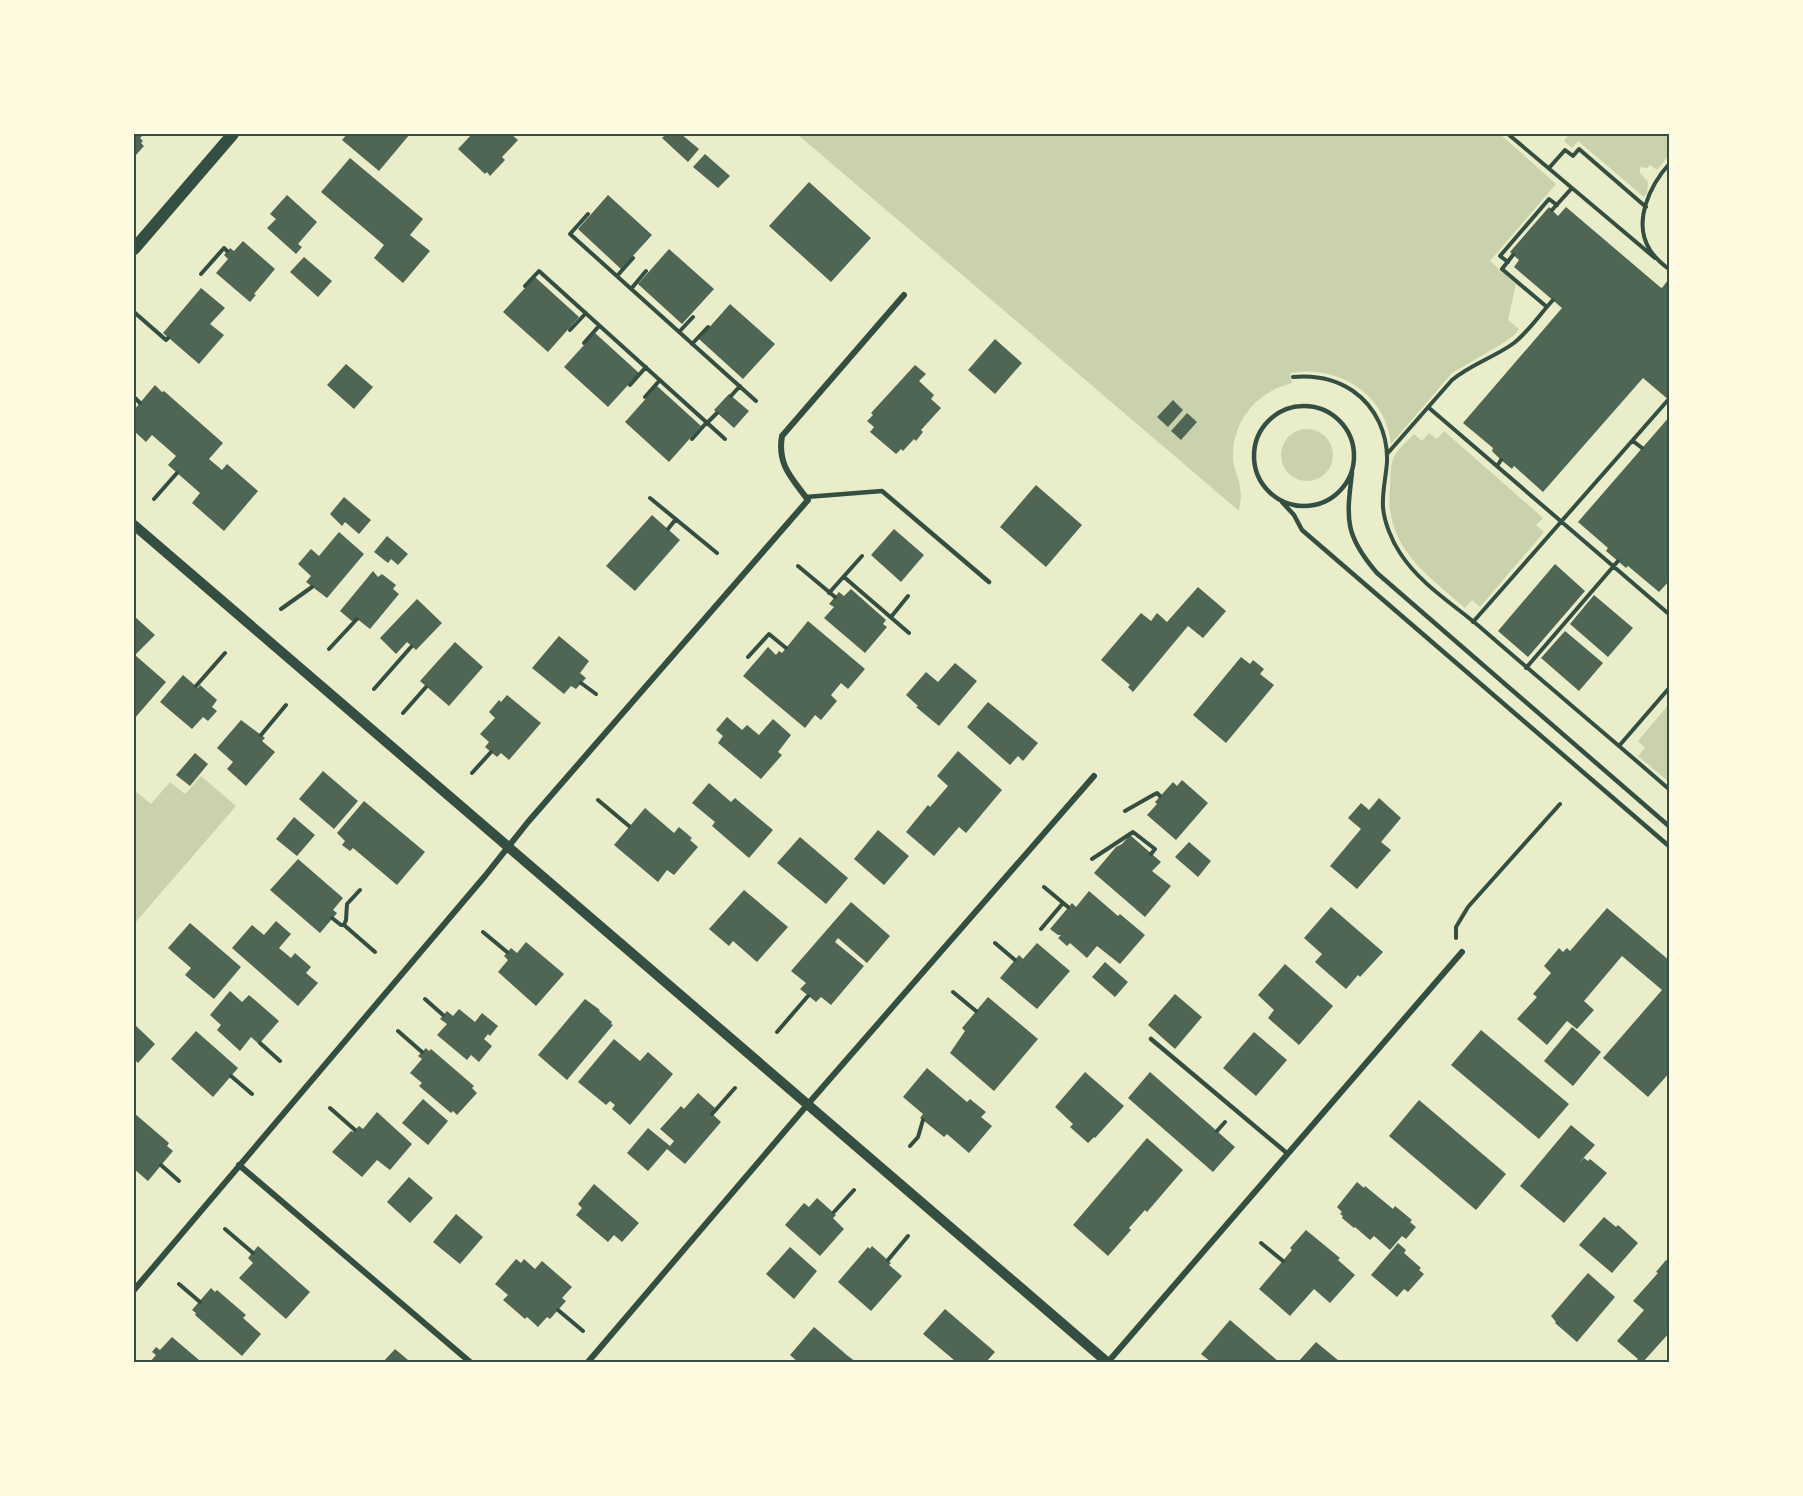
<svg xmlns="http://www.w3.org/2000/svg" width="1803" height="1496" font-family="'Archivo Narrow',sans-serif">
  <rect width="100%" height="100%" fill="#e9edc9"/>
  <path fill="#cad2ad" d="M797 134H1500L1556 184 1490 261 1516 284 1508 320 1519 329 1514 335 1500 345 1452 373 1391 444C1386 394 1338 364 1290 373L1292 383C1256 392 1231 422 1233 461 1234 470 1239 478 1240 488 1242 495 1240 503 1239 511Z
    M1569 134H1669V155L1657 170 1650 165 1647 168 1640 167V173L1648 182 1647 193 1644 197 1578 141 1572 148 1564 141Z
    M1281 455a26 26 0 1 1 52 0a26 26 0 1 1-52 0Z
    M1444 431 1543 518 1536 525 1544 532 1480 607 1472 600 1465 608C1425 573 1384 546 1390 487 1391 478 1390 467 1393 459 1396 450 1408 441 1414 434L1422 441 1429 433 1437 439Z
    M1669 704V782L1638 756 1645 748 1638 741Z
    M201 776 236 806 134 924V790L151 804 170 782 185 794Z"/>
  <path fill="#4f6655" d="M134 134H144L140 138 143 141 141 143 144 146 136 155 134 152Z
    M347 134H410L379 171 342 140Z
    M472 134H511L518 140 502 157 505 160 490 176 487 172 485 174 458 149Z
    M666 134H681L699 149 688 162 662 138Z
    M705 154 730 176 718 188 693 167Z
    M350 158 423 219 410 235 430 251 403 283 374 258 384 245 321 192Z
    M809 182 871 238 831 282 769 226Z
    M287 195 317 222 298 244 302 247 296 254 267 228 276 219 270 214Z
    M608 195 652 235 621 269 578 229Z
    M1549 207 1558 216 1566 207 1660 287 1662 288 1668 280 1670 281V401L1643 378 1543 492 1514 466 1512 469 1501 460 1492 451 1493 448 1463 423 1562 308 1514 267 1519 260 1510 252Z
    M243 241 275 269 254 294 256 295 250 302 216 273 228 259 224 255 230 248 234 251Z
    M669 249 714 289 682 324 638 284Z
    M304 257 332 281 318 297 290 272Z
    M535 277 579 317 548 352 503 312Z
    M201 288 225 308 210 324 224 335 199 364 163 333Z
    M730 304 775 344 743 379 699 339Z
    M595 333 639 373 608 407 564 367Z
    M995 339 1022 363 995 394 968 370Z
    M346 364 373 387 354 409 327 385Z
    M915 365 926 374 919 381 934 395 931 399 941 408 921 430 923 432 916 441 914 439 903 451 901 449 896 454 870 432 874 427 867 421 873 415 871 413Z
    M155 385 162 392 164 391 223 443 209 459 222 470 227 464 258 491 224 531 192 503 200 493 168 465 176 456 152 435 146 442 134 431V410Z
    M657 386 701 426 669 462 625 422Z
    M729 394 749 411 734 428 714 410Z
    M1173 400 1183 410 1168 427 1157 417Z
    M1187 413 1197 422 1181 440 1171 431Z
    M1670 416V580L1659 592 1628 566 1626 568 1606 551 1608 548 1578 522Z
    M1036 485 1082 525 1046 567 1000 527Z
    M344 497 371 520 359 534 345 522 342 526 330 514Z
    M652 515 680 540 635 591 606 566Z
    M894 529 924 555 901 582 871 555Z
    M339 532 364 554 327 598 306 582 311 576 298 564 311 549 319 556Z
    M387 536 408 554 398 565 391 559 388 563 374 552Z
    M1555 564 1585 591 1528 657 1498 631Z
    M373 571 378 577 382 574 396 585 393 589 399 594 370 629 356 618 353 622 340 611Z
    M1198 587 1226 611 1203 638 1188 626 1133 692 1128 687 1130 685 1101 660 1141 613 1151 621 1157 613 1167 622Z
    M851 589 886 620 883 624 887 627 865 653 824 618 834 607 829 604 839 592 844 596Z
    M1594 595 1633 628 1608 657 1570 624Z
    M417 599 442 623 416 650 407 642 396 654 380 638Z
    M134 616 155 635 135 655 166 682 134 719Z
    M808 621 865 669 848 689 841 683 831 695 837 701 821 720 815 715 805 728 743 676 768 647 776 655 779 651 782 653Z
    M1565 631 1603 663 1579 691 1541 658Z
    M559 636 589 661 580 673 586 678 576 689 571 686 564 694 532 668Z
    M455 642 483 667 449 706 420 681Z
    M1241 657 1250 664 1253 660 1264 669 1260 674 1274 685 1226 743 1193 715Z
    M955 663 977 681 939 726 916 707 918 706 906 695 926 672 938 682Z
    M183 675 198 688 200 685 217 700 212 707 217 711 208 721 203 717 192 729 160 702Z
    M507 695 541 723 509 760 501 753 497 757 485 747 489 742 480 734 495 718 489 712 499 700 501 702Z
    M988 702 1038 743 1023 761 1018 756 1010 765 967 727Z
    M727 717 742 730 747 725 759 735 773 719 791 735 778 752 782 755 761 779 718 743 723 736 716 730Z
    M241 720 265 738 262 741 275 752 246 786 227 769 233 762 217 748Z
    M958 751 1002 790 966 833 959 827 934 856 906 832 928 805 930 807 948 786 937 776Z
    M195 753 208 764 190 786 176 775Z
    M323 771 358 801 334 829 299 799Z
    M1182 780 1208 803 1176 840 1147 815 1157 804 1155 802 1173 782 1177 786Z
    M709 783 731 802 735 798 773 830 749 858 712 826 715 822 692 803Z
    M1379 798 1401 818 1381 842 1391 850 1357 889 1330 866 1361 829 1348 818 1361 803 1369 810Z
    M364 801 425 852 397 885 353 848 350 851 342 845 345 841 337 833Z
    M645 808 674 833 679 827 692 838 690 840 698 847 674 875 667 870 658 882 614 845Z
    M294 817 315 835 297 856 276 839Z
    M878 830 909 856 884 885 854 859Z
    M1130 835 1161 862 1152 871 1171 886 1145 917 1094 873 1116 847 1122 844Z
    M800 837 848 878 826 904 777 863Z
    M1189 842 1211 861 1198 877 1175 857Z
    M298 859 343 898 333 910 337 913 320 933 270 890Z
    M744 890 788 927 757 962 733 941 729 946 709 929Z
    M1089 891 1118 916 1120 914 1145 935 1120 964 1097 946 1087 958 1070 943 1067 946 1058 938 1061 935H1058L1050 929 1072 903 1076 907Z
    M851 902 890 936 867 963 838 938 835 942 864 966 831 1005 821 997 816 1002 800 989 806 983 791 971Z
    M1331 907 1383 952 1360 977 1358 975 1346 989 1315 962 1322 954 1304 938Z
    M1607 908 1670 961V1072L1648 1097 1603 1058 1662 990 1622 956 1584 1001 1594 1010 1577 1029 1567 1021 1547 1045 1517 1019 1537 997 1533 994 1551 973 1544 966 1559 948 1563 952 1567 948 1570 951Z
    M276 921 291 934 279 948 291 958 295 953 311 967 306 973 318 983 298 1006 232 948 252 925 264 935Z
    M190 923 241 967 214 999 185 975 191 968 168 948Z
    M526 942 564 974 536 1006 498 972 508 960 504 956 511 948 517 953Z
    M1037 943 1070 971 1037 1009 1000 978 1019 955 1023 959Z
    M1105 962 1128 982 1115 997 1092 977Z
    M1285 964 1333 1006 1299 1045 1268 1018 1274 1010 1258 995Z
    M230 991 242 1002 249 995 279 1021 259 1044 251 1037 240 1051 217 1030 221 1025 210 1015Z
    M1175 994 1202 1017 1175 1049 1148 1025Z
    M988 997 1038 1039 994 1091 950 1053 965 1031 962 1028Z
    M585 999 600 1010 599 1011 612 1022 611 1024 613 1025 567 1080 538 1055Z
    M459 1009 475 1022 482 1013 498 1026 490 1036 488 1034 484 1039 492 1046 479 1062 471 1055 467 1060 437 1035 447 1024 440 1019 447 1011 453 1016Z
    M134 1024 155 1044 138 1063 134 1059Z
    M1572 1027 1601 1052 1573 1086 1544 1061Z
    M1481 1030 1569 1104 1539 1139 1451 1065Z
    M196 1031 238 1068 213 1097 171 1059Z
    M1254 1032 1287 1060 1256 1096 1223 1068Z
    M614 1039 640 1061 648 1052 673 1074 630 1125 612 1109 615 1105 610 1101 606 1105 578 1082Z
    M426 1048 429 1051 431 1049 474 1086 472 1088 477 1093 457 1115 453 1111 451 1113 419 1086 422 1083 410 1073 422 1059 418 1056Z
    M927 1068 967 1102 970 1099 986 1112 981 1117 992 1126 969 1153 947 1134 944 1137 923 1120 920 1118 923 1114 903 1097Z
    M1085 1072 1124 1106 1095 1138 1094 1137 1088 1143 1070 1127 1073 1124 1055 1107Z
    M1150 1072 1235 1147 1213 1172 1128 1098Z
    M698 1093 715 1108 711 1113 721 1122 685 1164 667 1149 648 1171 627 1153 648 1128 670 1146 674 1141 660 1129 681 1106 684 1109Z
    M423 1099 448 1121 428 1145 402 1123Z
    M1419 1100 1506 1174 1476 1210 1389 1136Z
    M377 1112 412 1144 390 1170 377 1160 362 1177 332 1152 351 1131 353 1132 359 1126 363 1129Z
    M134 1113 169 1143 167 1146 173 1151 148 1181 134 1169Z
    M1571 1125 1595 1145 1579 1163 1584 1158 1588 1161 1590 1159 1607 1173 1564 1223 1520 1186Z
    M1147 1138 1183 1170 1147 1212 1145 1210 1129 1228 1131 1230 1108 1256 1073 1225Z
    M409 1177 433 1198 410 1223 387 1202Z
    M1357 1182 1364 1188 1365 1186 1393 1209 1395 1206 1412 1220 1410 1222 1416 1227 1406 1239 1402 1236 1390 1250 1374 1236 1370 1240 1355 1227 1354 1228 1342 1218 1343 1216 1340 1214 1342 1212 1337 1207Z
    M594 1184 639 1223 622 1242 614 1235 608 1242 576 1215 582 1208 578 1204Z
    M817 1198 836 1215 833 1218 844 1229 820 1256 785 1225 804 1203 809 1207Z
    M456 1214 483 1237 460 1264 433 1242Z
    M1604 1217 1616 1227 1618 1225 1638 1243 1612 1273 1579 1245Z
    M1306 1230 1340 1258 1338 1260 1355 1275 1330 1303 1314 1289 1290 1316 1259 1289 1292 1250 1290 1248Z
    M1398 1243 1406 1250 1404 1253 1421 1268 1419 1270 1424 1274 1408 1292 1404 1289 1397 1297 1371 1275Z
    M258 1246 310 1292 286 1319 239 1278 253 1263 248 1258Z
    M872 1246 891 1263 889 1265 902 1276 871 1311 838 1282 868 1247 870 1249Z
    M790 1247 817 1271 794 1299 766 1274Z
    M516 1259 521 1263 524 1259 535 1269 542 1261 572 1287 562 1298 566 1301 550 1319 547 1317 538 1327 527 1317 525 1319 503 1300 508 1295 495 1284Z
    M1666 1260 1670 1262V1332L1643 1362H1635L1638 1359 1617 1341 1644 1310 1633 1301 1658 1273 1656 1272Z
    M1588 1273 1615 1297 1577 1342 1555 1323 1556 1322 1551 1316Z
    M211 1288 215 1292 217 1290 246 1315 243 1318 261 1334 242 1356 195 1315 196 1313 192 1310Z
    M945 1309 995 1352 986 1362H951L954 1360 923 1334Z
    M1230 1320 1279 1362H1211L1201 1354Z
    M814 1327 848 1356 856 1362H798L790 1355Z
    M172 1337 199 1360 197 1362H150L156 1355 152 1352 156 1347 160 1350Z
    M1316 1342 1339 1361 1338 1362H1298Z
    M395 1349 408 1360 411 1362H383Z"/>
  <g fill="none" stroke-linecap="round" stroke-linejoin="round">
    <path stroke="#344e41" stroke-width="4" d="M1508 134 1655 258
      M1670 163C1650 185 1632 222 1650 250 1655 258 1662 264 1670 270
      M1549 168 1565 150 1573 156 1579 149 1646 207
      M1552 210 1572 188
      M588 214 570 234 756 401
      M1513 255 1502 269 1547 307
      M1508 262 1500 256 1549 199 1557 205
      M201 274 224 248 227 251
      M617 276 633 258
      M525 286 539 271 725 439
      M631 289 646 271
      M134 312 166 340 168 338
      M570 330 586 313
      M679 332 693 317
      M584 343 599 326
      M692 344 708 327
      M1293 377C1315 375 1334 378 1353 391 1376 407 1388 434 1387 462 1386 477 1382 492 1383 507 1384 522 1392 541 1400 553 1420 584 1453 604 1480 627 1543 682 1607 735 1670 790
      M630 385 646 367
      M731 396 740 386
      M134 397 140 403
      M645 397 660 380
      M1428 407 1670 615
      M707 423 717 413
      M692 439 707 422
      M1633 441 1642 448
      M1387 454 1452 380C1471 364 1495 357 1514 343 1529 331 1540 314 1553 300
      M1497 466 1501 460
      M650 498 717 553
      M154 499 177 473
      M668 529 676 519
      M798 566 835 597
      M844 577 909 633
      M829 593 862 556
      M281 609 312 587
      M891 617 908 596
      M1473 622 1668 400
      M329 649 357 619
      M748 657 769 634 786 648
      M1526 668 1618 561
      M581 683 596 694
      M196 686 225 653
      M374 689 411 647
      M403 713 426 687
      M261 735 286 705
      M1619 746 1670 687
      M472 773 491 752
      M598 800 629 826
      M1125 811 1155 794 1157 793 1160 796
      M1092 859 1133 832 1155 849 1151 854
      M1044 887 1068 907
      M332 918 341 925H344L375 952
      M344 925 346 920 347 904 360 890
      M1041 929 1063 903
      M483 932 507 952
      M1456 938V927L1468 907 1560 804
      M995 943 1015 960
      M953 992 976 1011
      M425 999 443 1015
      M398 1031 422 1052
      M777 1032 808 996
      M260 1043 280 1061
      M231 1076 252 1094
      M330 1108 355 1130
      M712 1114 735 1088
      M1217 1131 1225 1122
      M910 1146 918 1137 923 1120
      M161 1165 179 1181
      M834 1212 854 1190
      M225 1229 253 1253
      M1261 1243 1283 1261
      M888 1260 908 1236
      M179 1284 200 1302
      M558 1310 583 1331"/>
    <path stroke="#344e41" stroke-width="4.5" d="M1254 456a50 50 0 1 1 100 0a50 50 0 1 1-100 0Z
      M1352 473C1346 520 1345 536 1377 573L1670 827
      M806 497 882 491 989 582
      M1282 502 1294 515 1302 530 1670 847
      M1151 1039 1288 1154"/>
    <path stroke="#344e41" stroke-width="6" d="M239 1165 470 1362
      M134 1290 485 876 528 822 808 500C792 478 777 465 782 436L904 295
      M588 1362 808 1104 1094 776
      M1108 1362 1462 952"/>
    <path stroke="#344e41" stroke-width="10" d="M134 525 1107 1362"/>
    <path stroke="#344e41" stroke-width="12" d="M134 249 233 134"/>
  </g>
  <rect width="1803" height="1496" fill="none" stroke="#fefae0" stroke-width="270"/>
  <rect x="135" y="135" width="1533" height="1226" fill="none" stroke="#344e41" stroke-width="2"/>
</svg>
